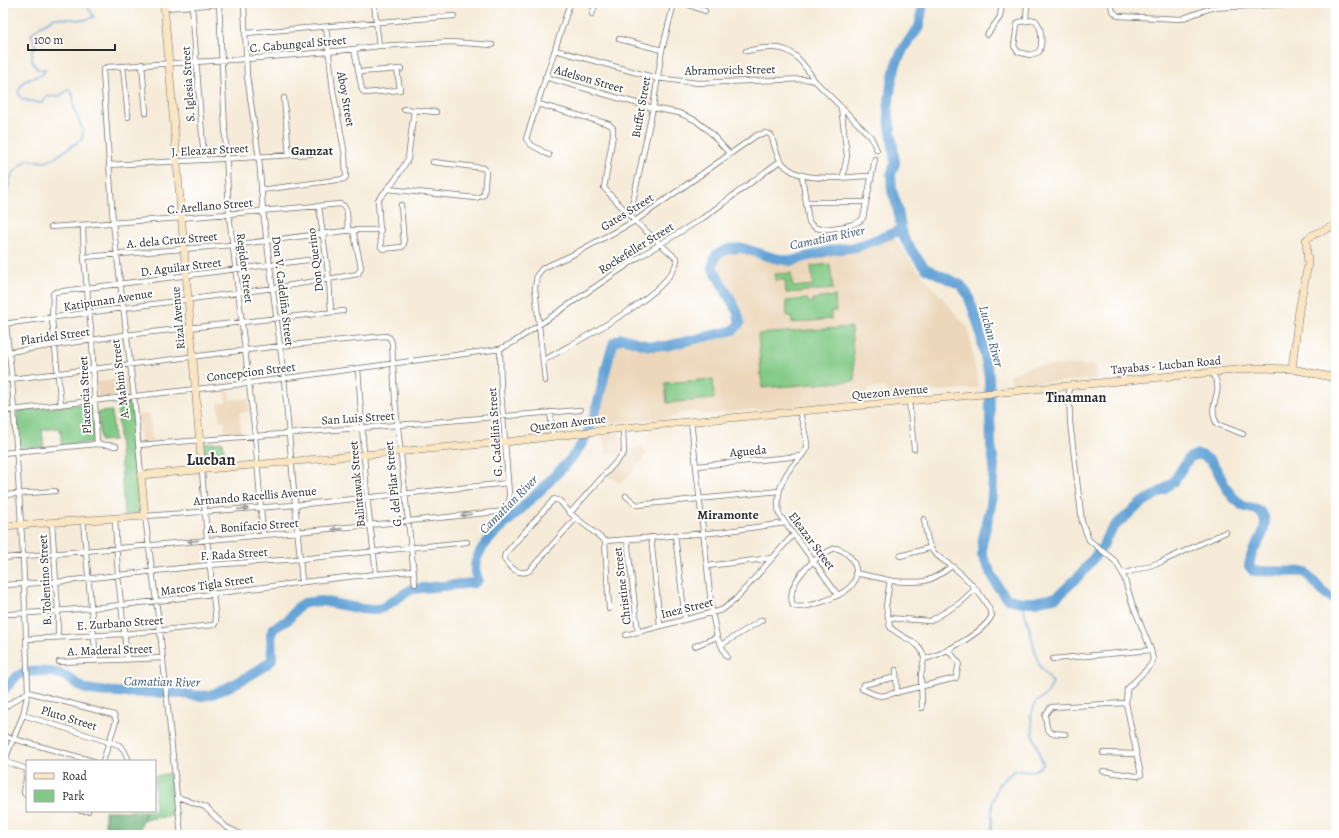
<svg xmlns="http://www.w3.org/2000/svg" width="1339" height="838" font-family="Alegreya,serif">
  <rect width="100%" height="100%" fill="#fff"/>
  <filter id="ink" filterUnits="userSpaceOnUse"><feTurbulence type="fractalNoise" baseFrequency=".025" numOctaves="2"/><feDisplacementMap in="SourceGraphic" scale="8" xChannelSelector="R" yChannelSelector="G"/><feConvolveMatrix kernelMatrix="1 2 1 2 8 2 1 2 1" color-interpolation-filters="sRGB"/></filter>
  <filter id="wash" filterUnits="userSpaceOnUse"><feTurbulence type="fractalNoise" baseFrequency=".012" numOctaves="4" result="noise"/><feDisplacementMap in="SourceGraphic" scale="16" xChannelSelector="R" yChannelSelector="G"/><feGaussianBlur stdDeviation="0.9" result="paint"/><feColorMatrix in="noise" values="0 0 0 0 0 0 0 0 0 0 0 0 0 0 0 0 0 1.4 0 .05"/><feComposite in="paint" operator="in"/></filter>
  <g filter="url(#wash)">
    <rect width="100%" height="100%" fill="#f5ebd8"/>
    <path fill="#ecd7ba" d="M894 238 911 262 968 328 979 388 889 395 884 387 869 389 864 400 709 414H701L697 411 678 414 674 417 595 425 616 343 621 341 648 347 666 346 735 331 741 324 738 312 719 270 718 257 722 253 743 250 780 262H796L863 248Z
      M1096 365 1098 379 1011 385 1010 374 1032 366Z
      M126 379 128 395 98 398 96 382Z
      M225 391H229L230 400 248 398 250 411 239 413 241 433 225 434 224 421H220L218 403 226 402Z
      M150 414 152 442 140 443 138 415Z
      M620 433 622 452 615 455 613 452 606 455 603 434Z
      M642 446 647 454 621 484 608 476 632 448Z"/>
    <path fill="#81c985" stroke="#567a58" d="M830 264 833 289 786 293 785 280H775V274L791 273 793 287 813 285 811 266Z
      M835 296 836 311H831V319L792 323 791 316H787L786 301 808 299 809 303 813 302V299Z
      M851 327 855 381 762 388 758 334Z
      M713 379 714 399 667 403 665 383Z
      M132 402 139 514 124 515 117 403Z
      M94 403 95 442 62 445 60 428 42 430 44 447 20 449 17 411Z
      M112 411 114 440 100 441 98 412Z
      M223 442 225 462 203 464 202 444Z
      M170 773 174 816 144 819 146 811H155V776Z"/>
    <path fill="#68ad72" stroke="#4a6c4e" d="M105 811H146L138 835H105Z"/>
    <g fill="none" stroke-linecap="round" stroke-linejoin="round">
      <path stroke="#64a2d6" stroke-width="1.5" d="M3 189 7 191 12 174 27 160 45 162 53 159 82 139 83 131 74 109 73 95 69 89 60 96 46 97 42 103C37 103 36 102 31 101 23 100 22 101 18 92L23 82 43 74 46 69H37L32 61V51L36 47 31 34 39 27 54 18 84 20 94 17 85 3
        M992 835V804L998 785 1015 770C1027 772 1036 773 1043 764L1033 734 1031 716 1035 703 1047 694 1053 683 1039 665 1022 602"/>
      <path stroke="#64a2d6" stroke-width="10" d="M923 3 919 27 904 47 896 64 891 85 888 109 895 163 891 175 892 191 897 206 903 237 914 254 925 268 961 285 968 295 979 327 989 376 991 445 994 465 991 506 982 543V555L999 589 1008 599 1022 602H1035L1057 597 1082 573 1103 546 1106 538 1115 526 1140 504 1163 490 1174 481 1189 458 1198 454C1220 460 1219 484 1234 498 1237 500 1240 504 1243 506 1250 510 1260 507 1264 517 1268 529 1258 542 1253 551 1251 556 1250 561 1249 566L1253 571 1305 572 1323 592 1336 601
        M3 691C8 686 14 677 21 674 29 670 54 671 63 675 71 678 77 687 86 689 115 695 144 691 173 693 185 693 197 698 209 695 223 691 263 670 272 659L271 634 274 628 288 620 298 607 304 603 321 601 362 609 372 610 382 608 412 589 474 583 478 580C477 576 475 572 475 568 474 547 507 523 521 509 536 495 551 480 566 464 601 429 598 385 614 342L622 338 649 346H666L734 330 740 323 737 311 712 267 716 255 728 249 742 248 774 258 791 261 832 250 857 247 901 230"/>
    </g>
  </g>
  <g filter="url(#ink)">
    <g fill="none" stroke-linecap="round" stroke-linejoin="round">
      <g stroke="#726e68" stroke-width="6">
        <path id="street" d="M219 3 229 214 255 435 263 535
          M244 3 247 76 259 158 263 211 284 378 302 582
          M374 3 379 46
          M684 3 705 11
          M1111 3 1112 10 1118 16 1181 19 1211 8 1308 3
          M192 6 204 160
          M165 8 232 3
          M592 14 596 3
          M1035 20C1042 26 1043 44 1039 52L1030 55 1018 52 1014 46 1017 24 1019 22Z
          M1026 21 1027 3
          M246 33 454 16
          M987 35 1000 17 1002 3
          M619 39 662 50
          M354 49 362 90 365 93 400 90 397 69
          M555 50 656 78 698 83 806 79 815 81 871 137 877 150
          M746 51C786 43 793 48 815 81
          M142 64 146 113
          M123 67 128 117
          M359 72 401 69
          M545 77 653 108 679 113 695 120 708 130 730 154
          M284 98 289 155
          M538 104 609 124 613 128V135L604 188 635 221 677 259C675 293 572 343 543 361
          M841 107 847 156 843 176
          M404 109 436 112
          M549 155 530 144 526 139 570 3
          M109 165 311 154
          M802 176 809 222C812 226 815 228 820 229 830 229 858 226 863 218L875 159
          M387 189 476 198 484 195 486 172 484 168 433 162
          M261 190 344 179 346 177 345 155 333 91 326 27
          M808 202H866
          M401 205 404 244 402 247 383 249 381 247 378 200 395 180 408 159 414 110
          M319 207 329 279 331 312
          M630 215 653 108 662 50 674 3
          M83 226 84 257 92 341 97 444
          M51 227 181 218 340 204 344 206 347 212 348 231
          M84 257 232 245 353 230H381
          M3 324 274 288 358 274 361 267 353 230
          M6 324 12 380 23 556 28 692 23 715 6 757 9 763 27 769
          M8 352 125 335 343 311
          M358 369 367 497 376 573
          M1211 372C1228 394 1205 401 1217 424L1243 434
          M3 380 280 346 386 336 390 338 392 343 395 400 415 584
          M545 381 535 288 537 275 543 268 572 255 635 221 757 135 766 133 771 135C774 143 776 155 781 161 798 186 845 176 871 176
          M909 401 914 449
          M61 405 52 319 53 294 55 292 308 260
          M799 410C801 419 808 440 807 447 805 453 800 458 796 462 781 477 776 494 779 514L838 595
          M3 411 250 383 500 349 514 342 639 257 703 218 780 161
          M550 412 553 435
          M691 421 712 612 717 637 727 657
          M138 445 398 425 580 410
          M3 453 97 444 116 446
          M697 466 801 456
          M141 475 134 396 113 223 103 70 107 67 246 59 328 52 379 46 451 42 492 45
          M3 495 55 491
          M626 496 637 505 779 491
          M570 513 624 453 623 428
          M115 518 118 576 127 658
          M576 518 529 571C520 576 508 567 504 558L505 554 554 499 560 501 570 513 605 541 721 532 785 523
          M924 519C929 547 926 550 952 566
          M83 520 96 660
          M52 523 58 611V637
          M675 535 685 619
          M651 537 660 625
          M627 539 638 631
          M605 541 609 609
          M835 548C852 551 865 574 849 588 839 597 806 610 793 606 784 583 815 556 835 548Z
          M900 556 929 548
          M3 558C171 544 338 529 505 511L510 506 501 391 500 349
          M707 566 772 558
          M855 573C868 576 881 578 893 581 922 583 928 584 952 566 968 579 984 596 992 615 985 632 942 655 924 659 923 641 901 639 890 627L886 606 890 580
          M1123 574 1161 562 1226 532
          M3 585 56 582 209 565 300 559 467 542
          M3 614C32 614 61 610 91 608 198 599 305 578 413 571
          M888 618 930 621 960 603 975 589
          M626 635 722 610 735 600 793 535
          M28 639 123 634 214 625 216 622 207 539 202 470
          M721 645 762 620
          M695 646 717 637
          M1053 659 1151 650 1132 603 1123 574 1115 561 1089 540 1082 522 1070 422 1069 385
          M59 662 163 658
          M896 670 897 693
          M896 677 863 685 862 689 876 695 882 696 956 678 959 663 948 650
          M3 708 28 692 114 715 116 721 103 761
          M922 708 921 675 924 659
          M23 715 119 745 124 750 129 761
          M1065 734 1051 733 1047 728 1045 715 1051 707 1126 703
          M3 736 93 761
          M1103 753 1136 754
          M1103 771 1136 776 1141 775 1126 703 1127 689 1150 666 1153 660 1151 650
          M27 772 24 793 27 796
          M178 797 205 807 226 827 242 835
          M81 811H88
          M181 835 160 631 145 516 295 505 508 483"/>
      </g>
      <g stroke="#726e68" stroke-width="8">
        <path id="secondary" d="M164 3 202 470
          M1292 369 1299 310 1308 264 1306 240C1314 231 1327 232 1336 223
          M3 526 145 516 141 475 506 442 623 428 1257 368 1292 369 1336 378"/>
      </g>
      <use href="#street" stroke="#fff" stroke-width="4.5"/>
      <use href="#secondary" stroke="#fbe6c4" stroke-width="7"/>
    </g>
    <defs><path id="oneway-solid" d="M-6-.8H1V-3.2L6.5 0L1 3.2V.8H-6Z"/></defs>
    <g fill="#a0a0a0">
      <use href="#oneway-solid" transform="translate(243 509) rotate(-4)"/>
      <use href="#oneway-solid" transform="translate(466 515) rotate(174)"/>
      <use href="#oneway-solid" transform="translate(337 529) rotate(174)"/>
      <use href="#oneway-solid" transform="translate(193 541) rotate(174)"/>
    </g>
  </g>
  <g text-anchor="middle" stroke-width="4" stroke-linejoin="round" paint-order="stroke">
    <g font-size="12" fill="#2b2b2b" stroke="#fff">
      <text transform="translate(298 44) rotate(-5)" y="4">C. Cabungcal Street</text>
      <text transform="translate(730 70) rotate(-1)" y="4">Abramovich Street</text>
      <text transform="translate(589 79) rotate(16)" y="4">Adelson Street</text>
      <text transform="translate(188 84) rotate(-94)" y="4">S. Iglesia Street</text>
      <text transform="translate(346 99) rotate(80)" y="4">Aboy Street</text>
      <text transform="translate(641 107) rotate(-80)" y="4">Buffet Street</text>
      <text transform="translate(210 150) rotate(-3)" y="4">J. Eleazar Street</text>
      <text transform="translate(210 206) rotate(-5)" y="4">C. Arellano Street</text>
      <text transform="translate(627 212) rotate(-32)" y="4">Gates Street</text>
      <text transform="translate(172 240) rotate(-5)" y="4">A. dela Cruz Street</text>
      <text transform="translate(636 248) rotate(-32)" y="4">Rockefeller Street</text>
      <text transform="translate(315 260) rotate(-97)" y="4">Don Querino</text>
      <text transform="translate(181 267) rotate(-7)" y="4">D. Aguilar Street</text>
      <text transform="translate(245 268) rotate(83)" y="4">Regidor Street</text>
      <text transform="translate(283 291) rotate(83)" y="4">Don V. Cadeliña Street</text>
      <text transform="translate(108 300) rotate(-9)" y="4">Katipunan Avenue</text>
      <text transform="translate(178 318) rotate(-95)" y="4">Rizal Avenue</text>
      <text transform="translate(55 336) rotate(-8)" y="4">Plaridel Street</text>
      <text transform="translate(1166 365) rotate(-5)" y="4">Tayabas - Lucban Road</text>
      <text transform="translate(251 372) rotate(-7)" y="4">Concepcion Street</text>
      <text transform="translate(120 379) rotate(-97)" y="4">A. Mabini Street</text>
      <text transform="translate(890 392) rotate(-5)" y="4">Quezon Avenue</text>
      <text transform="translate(85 395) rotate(-93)" y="4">Placencia Street</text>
      <text transform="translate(358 418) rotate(-4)" y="4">San Luis Street</text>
      <text transform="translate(568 423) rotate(-7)" y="4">Quezon Avenue</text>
      <text transform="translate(495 432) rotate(-94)" y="4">G. Cadeliña Street</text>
      <text transform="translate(748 451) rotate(-5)" y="4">Agueda</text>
      <text transform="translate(357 484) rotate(-95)" y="4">Balintawak Street</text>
      <text transform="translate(393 484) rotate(-96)" y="4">G. del Pilar Street</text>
      <text transform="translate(255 496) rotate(-5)" y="4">Armando Racellis Avenue</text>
      <text transform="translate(253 526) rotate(-4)" y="4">A. Bonifacio Street</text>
      <text transform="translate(812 541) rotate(53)" y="4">Eleazar Street</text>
      <text transform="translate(234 554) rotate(-4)" y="4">F. Rada Street</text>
      <text transform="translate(45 580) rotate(-93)" y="4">B. Tolentino Street</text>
      <text transform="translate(207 585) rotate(-8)" y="4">Marcos Tigla Street</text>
      <text transform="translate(622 586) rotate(-97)" y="4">Christine Street</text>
      <text transform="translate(687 608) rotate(-14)" y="4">Inez Street</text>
      <text transform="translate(120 623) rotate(-4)" y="4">E. Zurbano Street</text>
      <text transform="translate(110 650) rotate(-2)" y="4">A. Maderal Street</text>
      <text transform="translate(69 718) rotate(17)" y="4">Pluto Street</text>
    </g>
    <g font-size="13" font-weight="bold" fill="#2b2b2b" stroke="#fff">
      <text x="312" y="155">Gamzat</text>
      <text x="728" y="519">Miramonte</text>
    </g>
    <g font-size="13" font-style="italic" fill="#425b6f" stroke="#fff">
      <text transform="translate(827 237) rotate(-12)" y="5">Camatian River</text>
      <text transform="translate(992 336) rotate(75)" y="5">Lucban River</text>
      <text transform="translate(508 504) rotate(-45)" y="5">Camatian River</text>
      <text transform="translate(162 681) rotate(1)" y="5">Camatian River</text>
    </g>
    <g font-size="14" font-weight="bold" fill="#2b2b2b" stroke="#fff">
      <text x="1076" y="402">Tinamnan</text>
    </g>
    <g font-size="16" font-weight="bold" fill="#2b2b2b" stroke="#fff">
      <text x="211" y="465">Lucban</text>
    </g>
  </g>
  <rect width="1339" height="838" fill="none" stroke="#fff" stroke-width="16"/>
  <rect x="26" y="760" width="130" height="52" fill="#ffffff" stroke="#aaaaaa"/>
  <rect x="34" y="773" width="20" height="6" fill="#fbe6c4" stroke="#aaaaaa"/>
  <text x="62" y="780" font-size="12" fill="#2b2b2b">Road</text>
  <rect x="34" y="790" width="20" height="12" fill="#81c985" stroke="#aaaaaa"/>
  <text x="62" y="800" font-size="12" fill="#2b2b2b">Park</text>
  <path d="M28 44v6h87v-6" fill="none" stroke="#2b2b2b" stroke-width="2"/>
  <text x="34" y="44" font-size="12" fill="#2b2b2b" stroke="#ffffff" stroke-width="3" paint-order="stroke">100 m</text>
</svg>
